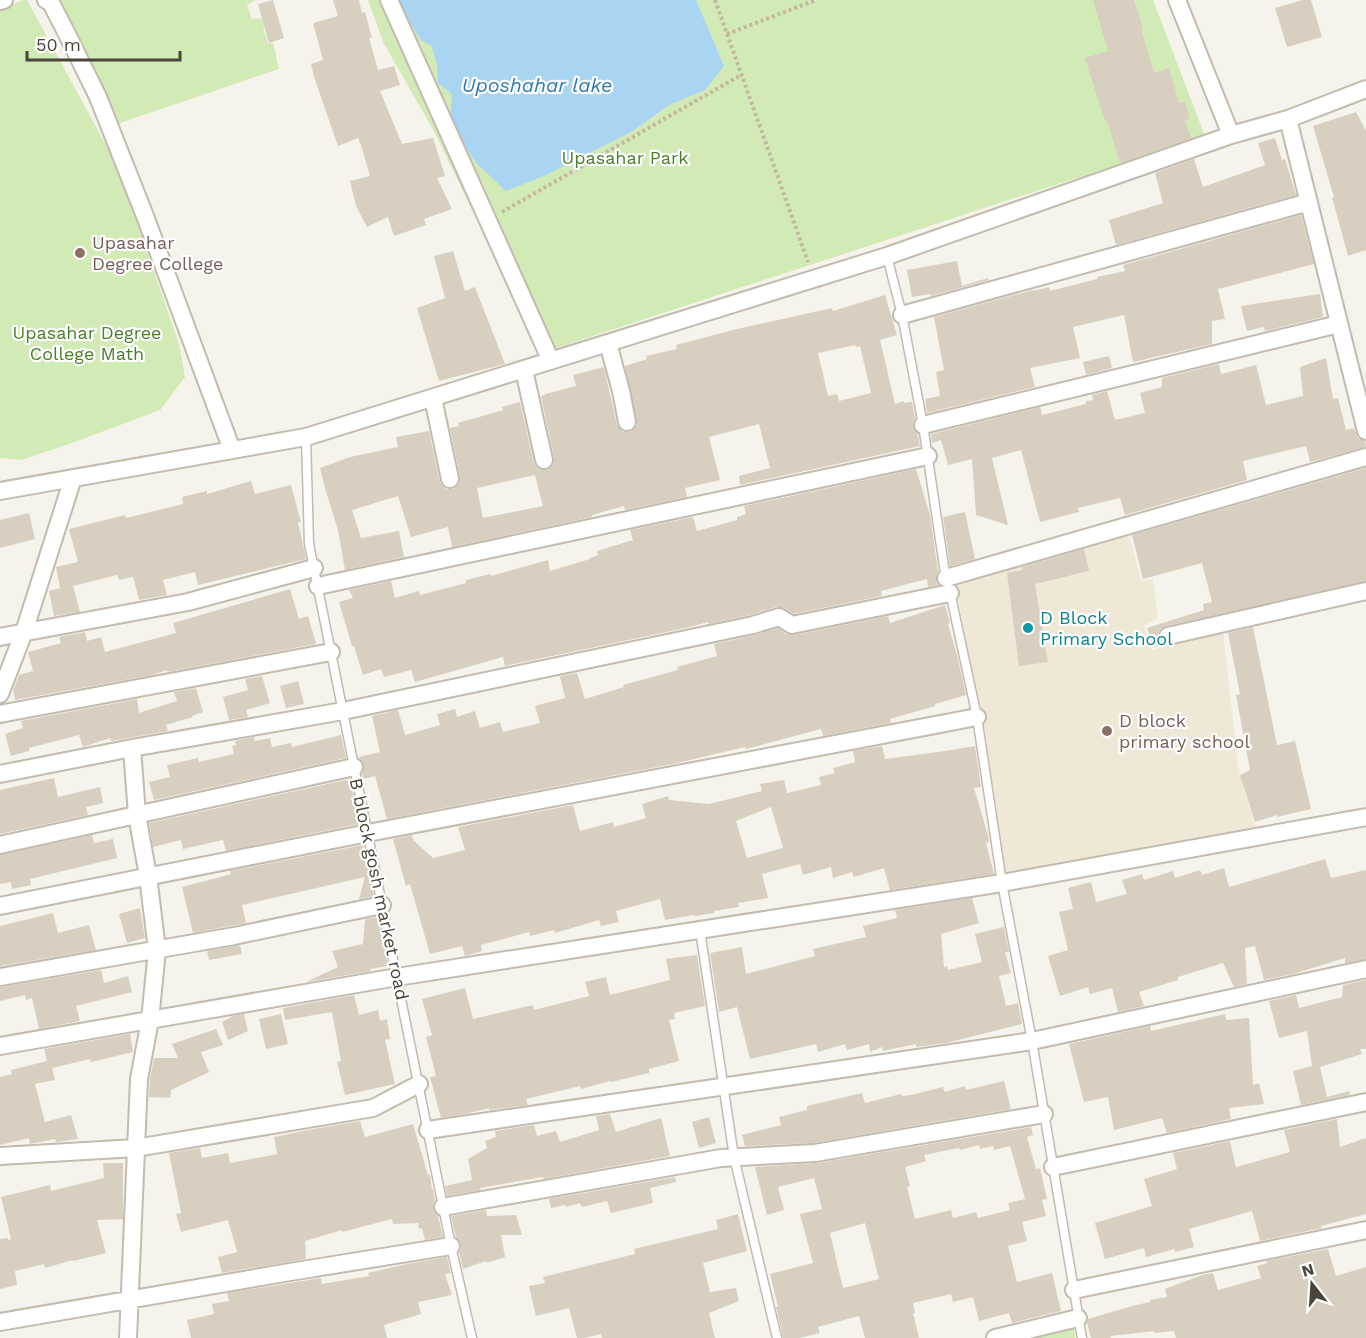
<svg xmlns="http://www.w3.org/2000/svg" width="1366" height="1338" font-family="'Work Sans',sans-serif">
  <rect width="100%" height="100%" fill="#f6f3ec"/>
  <path fill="#efe8d6" d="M1125 531 1131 542 1141 580H1153L1158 618 1144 626 1152 650 1223 631 1238 765 1246 797 1258 834 1002 882 976 697 954 576Z"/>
  <path fill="#d2eab5" d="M24 0H27L119 169 179 344 185 377 160 410 72 443 21 460 0 458V9Z
    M56 0H256L247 5 252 19 265 18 269 27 263 28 268 43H273L279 69 117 124Z
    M368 0H1153L1205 136 541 353 435 133 384 44Z
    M1074 1327 1075 1338H1024Z"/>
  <path fill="#a9d4f2" d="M397 0H696L724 66 705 90 669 105 633 131 546 175 506 191 477 164 450 123 452 94 438 83 437 64 431 45 422 41 406 17Z"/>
  <path fill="#d8cfc1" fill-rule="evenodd" d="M273 0 284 38 269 43 258 4Z
    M333 0H359L362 13 365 12 372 38H369L378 70 394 66 400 85 380 91 402 144 433 138 445 176 437 178 452 209 424 219 426 225 394 236 388 217 367 227 356 206 350 181 370 176 361 145 358 138 338 146 314 77 311 64 323 60 313 23 338 16Z
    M1093 0H1134L1143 28 1141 29 1154 73 1169 68 1179 103 1185 102 1190 119 1185 120 1191 138 1120 163 1107 121H1105L1085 58 1108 51Z
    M1303 0H1311L1322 37 1287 47 1275 8Z
    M1356 112 1366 131V250L1348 256 1332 197H1334L1313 126Z
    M1275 138 1282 160 1285 159 1296 195 1116 245 1109 220 1163 203 1155 173 1194 159 1203 187 1265 165 1258 143Z
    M1301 215 1314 264 1218 289 1225 319 1212 321V344L1133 362 1124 315 1073 327 1080 358 1030 368 1035 387 927 413 925 399 940 396 936 372 944 370 934 317 1033 290V291L1049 287 1050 291 1097 279V277L1125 271 1123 265Z
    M453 251 465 291 475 287 505 364 439 381 417 308 445 298 434 256Z
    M957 261 962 286 988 278 989 280 931 296 930 294 912 297 907 270Z
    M1320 294 1323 317 1265 331 1264 327 1247 331 1241 306Z
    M885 295 897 335 880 340 895 404 904 401V403L912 402 915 418 913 422V427L918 434 920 446 740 485 739 476 770 468 759 424 709 437 720 480 685 488 687 497 625 510 624 506 592 515V517L452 547 448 527 411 537 398 496 352 510 361 538 399 531 404 557 345 570 338 530 325 488 320 468 350 457 398 447 396 437 429 431 440 482 443 486 446 489H453L457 486 460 483V477L450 428 459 426 458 423 503 410 502 407 520 402 534 463 536 467 540 470H547L551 467 554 464V458L541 396 545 395V394L576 386 573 375 604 367 617 425 620 429 623 432H630L634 429 637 425V421L625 366 647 359 646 356 677 349 676 345 737 329 832 308 833 311ZM855 345 856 347 860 346 871 393 839 401 837 394 828 396 818 353ZM535 475 543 506 483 518 477 488Z
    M1109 356 1112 368 1086 375 1083 362Z
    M1326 358 1333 399 1338 398 1346 430 1354 428 1358 438 1365 441 1366 447 1310 462 1306 446 1243 461 1247 480 1125 515 1120 498 1078 508 1079 512 1040 522 1021 450 992 458 1008 525 976 515 972 459 948 465 941 440 932 443 931 434 1040 407 1042 415 1086 404V401L1093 400 1092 395 1107 391 1115 420 1145 413 1140 393 1162 387V378L1219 364 1221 374 1256 365 1266 405 1303 396 1300 367Z
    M1366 468V581L1166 626 1160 629 1158 633V639L1162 645 1153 647 1147 628 1204 610 1203 604 1212 602 1202 563 1143 579 1132 535Z
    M916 469 930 515 938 571 936 575V580L938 585 928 587 927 579 881 591 882 596 794 614 784 608 776 607 750 615 709 624 708 622 686 628 505 666 503 657 415 682 411 670 384 677 381 669 363 675 354 646H352L339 602 353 598 349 590 391 581 395 598 419 591 420 595 466 583V580L490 574 491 576 548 560 550 571 590 559V558L598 555 597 551 633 540 630 530 693 517 697 531 737 520V517L746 514 744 506Z
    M251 481 255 494 291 485 301 522H298L306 559 198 585 195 572 163 580 167 595 139 600 133 577 119 580 117 575 73 586 80 612 54 616 49 591 60 588 56 567 78 562 69 529 125 515 126 518 183 504 182 497 207 491V494Z
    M965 512 975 559 950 566 943 517Z
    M29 513 35 539 0 548V520Z
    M1084 549 1089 571 1035 584 1048 662 1019 666 1007 573 1023 570 1022 567Z
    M290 589 299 619 308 616 316 644 168 672 167 670 152 675 15 700 13 690 19 675 33 671 28 652 61 643 59 637 85 632 87 641 101 637 105 652 176 633 173 623Z
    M945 605 950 623 948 624 958 659 966 695 935 704V706L890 719 891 723 823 736 821 729 746 749 745 747 673 764 387 819 375 776 363 779 362 774 364 765 359 757 380 752 372 716 398 710 405 735 440 725 437 714 455 709 457 717 475 711 480 728 500 722 503 732 540 723 535 706 565 698 560 676 577 673 585 699 624 687 623 685 678 670 677 667 717 656 714 644 755 635 778 628 786 634 794 635 888 616 890 623Z
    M1253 627 1277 745 1295 741 1311 809 1277 817V815L1255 822 1240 775 1250 770 1236 695 1240 694 1228 633Z
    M262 676 270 703 246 710 248 717 229 720 223 697 248 690 245 679Z
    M298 681 304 704 286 708 280 686Z
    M196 688 203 712 192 716 193 717 166 725 168 731 111 741 110 738 83 747 79 735 29 748V751L11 756 5 734 23 728 21 721 137 699 139 713 177 701 174 692Z
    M341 735 346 758 154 800 149 782 170 777 167 765 198 758 199 762 234 754 232 746 236 745 235 741 254 737 255 741 270 738 272 747 291 743 292 747Z
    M882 746 885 759 945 751 975 746 981 787 974 788 988 835 989 842 986 843 994 874 890 890 884 868 854 877 852 872 833 878 831 867 803 875 800 864 762 874 768 898 738 903 739 907 714 911V913L695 916 694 915 665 920 660 899 616 911 619 922 601 926 599 920 555 933 554 930 530 936 529 932 481 945 482 951 469 955 465 956 462 946 430 954 410 884 406 886 393 839 412 835 413 840 433 858 465 850 458 827 573 805 580 831 613 822 614 827 646 818 642 804 668 796 669 800 709 804 762 791 760 784 784 780 787 793 821 785 819 777 835 773 833 768 855 762 853 751ZM771 807 783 848 747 858 736 821Z
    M54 778 58 797 100 787 103 803 86 807 88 815 0 834V790Z
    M350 779 359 824 226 851 223 840 183 849 181 840 153 847 149 823Z
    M92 835 94 843 113 839 117 858 30 879 31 885 12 889 11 882 0 884V855Z
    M363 845 374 896 359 899 365 877 242 905 246 923 193 933 182 887 231 874 230 871Z
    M1325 859 1331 878 1366 870V959L1345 963V958L1293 974 1264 980 1255 946 1245 948 1247 984 1234 987 1223 963 1178 977V980L1139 992 1144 1006 1118 1012 1112 988 1090 994 1088 987 1060 996 1048 956 1068 950 1059 912 1073 909 1068 888 1091 882 1096 902 1127 894 1122 880 1142 874 1144 880 1173 871 1175 878 1200 870 1202 875 1224 868 1229 887Z
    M972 898 979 923 941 934 944 967 947 966 948 970 982 962 975 934 1004 927 1009 952H1005L1011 973 999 976 1006 1006 1018 1003 1022 1024 946 1043 916 1047V1044L883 1051 882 1047 870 1052 869 1044 847 1050 845 1044 818 1052 816 1044 750 1059 737 1007 719 1012 710 953 742 947 746 974 815 956 813 949 866 937 863 926 897 918 895 910Z
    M140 908 145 938 127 943 119 914Z
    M53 913 58 933 89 925 96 950 0 966V926Z
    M378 917 388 966 370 969 371 971 306 982 338 967 332 951 363 944 365 919Z
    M240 945 242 954 209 960 207 951Z
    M697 955 705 1006 674 1013 675 1019 669 1020 679 1061 649 1069V1073L611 1082 610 1081 581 1089 580 1086 526 1099 528 1105 489 1110V1108L465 1114 441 1118 430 1077 436 1076 426 1037 432 1035 422 999 465 988 473 1019 533 1005 534 1010 589 996 585 982 606 977 610 995 670 980 666 959Z
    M101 970 104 983 128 976 132 992 76 1006 80 1021 39 1029 32 998 26 1000 25 995 0 1001V987Z
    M1366 980V1049H1360L1362 1054 1320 1067 1327 1097 1349 1091 1350 1095 1301 1105 1293 1071 1312 1066 1307 1031 1279 1038 1269 1001 1296 995 1299 1008 1342 997 1343 985Z
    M354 995 359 1015 378 1010 380 1021 387 1019 390 1039 385 1040 395 1084 345 1095 337 1062 341 1061 332 1012 285 1020 283 1008Z
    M244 1014 248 1031 228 1040 222 1022 233 1016Z
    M281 1014 288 1044 266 1049 259 1019Z
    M1225 1014 1226 1020 1249 1018 1253 1085 1259 1083 1264 1104 1229 1108 1231 1119 1167 1133 1162 1118 1114 1130 1108 1097 1084 1102 1069 1044 1150 1026 1151 1031Z
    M216 1029 223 1045 201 1052 209 1072 171 1090 170 1098 149 1097 150 1078 154 1058H178L172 1044Z
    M130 1034 133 1052 91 1062 90 1059 52 1068 55 1080 35 1084 45 1122 71 1115 78 1139 56 1142 55 1139 30 1144 29 1138 0 1145V1077L12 1074 11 1070 47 1061 44 1049Z
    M1004 1081 1011 1109 814 1143 745 1146 742 1135 781 1125 779 1117 807 1110V1106L862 1093 865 1103 901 1094 902 1096 911 1095 943 1087 945 1092 965 1086 966 1090Z
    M610 1114 616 1132 661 1118 670 1156 544 1179 543 1177 480 1188 481 1190 447 1196 445 1186 472 1180 468 1159 487 1148 485 1141 496 1137 495 1131 534 1125 537 1136 556 1131 560 1142 599 1130 596 1116Z
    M709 1117 716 1143 699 1148 692 1122Z
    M1337 1119 1340 1147 1366 1138V1214L1321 1226 1322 1228 1260 1241 1252 1211 1189 1229 1194 1247 1175 1252 1174 1249 1146 1257 1144 1248 1105 1259 1095 1223 1152 1206 1144 1179 1177 1169 1173 1153 1230 1141 1236 1167 1290 1152 1284 1130Z
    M360 1121 365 1137 413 1124 428 1175H430L432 1189H433L435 1200 433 1204V1209L435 1213 438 1216 443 1237 425 1240 422 1228 419 1229 418 1223 393 1224 392 1219 342 1232V1230L305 1241 306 1259 222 1273 218 1257 237 1252 228 1220 181 1232 176 1214 181 1213 169 1153 200 1148 202 1158 228 1153 230 1163 277 1154 274 1137 308 1130Z
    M1031 1127 1033 1135 1027 1137 1036 1169 1040 1168 1047 1199 1042 1200 1046 1216 1022 1222 1027 1241 1008 1246 1017 1282 1052 1273 1061 1311 1012 1323 1009 1313 979 1321 973 1297 953 1302 951 1294 913 1303 915 1313H913L919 1338H865L859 1316 818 1327 820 1333 799 1338H783L776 1307H778L770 1274 813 1263 800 1214 822 1209 814 1178 778 1187 784 1210 767 1215 755 1167 817 1163ZM979 1145 980 1149 993 1146 994 1150 1010 1146 1025 1199 1008 1203 1010 1210 978 1218 976 1212 953 1218 951 1210 915 1219 907 1187 910 1186 905 1167 926 1161 924 1155 959 1148 960 1150ZM865 1223 879 1279 843 1288 830 1233Z
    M103 1163H123V1219L97 1220 106 1253 73 1261V1260L45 1268 44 1264 15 1271 17 1285 0 1289V1239L8 1238V1240L11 1239 1 1197 50 1185 51 1191 104 1178Z
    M675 1177 676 1182 650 1188 653 1203 611 1213 607 1201 582 1207 580 1203 566 1207 565 1205 551 1208 549 1199Z
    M486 1210 487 1216 516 1215 522 1235H501L505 1257 487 1263 486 1261 463 1269 459 1252 461 1249V1244L459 1240 456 1237 451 1216Z
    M738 1214 747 1251 703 1263 710 1292 736 1288 739 1301 709 1313 715 1338H602L601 1334 585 1338H577L569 1308 536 1316 529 1286 545 1283 543 1277 635 1254 634 1249 718 1229 716 1220Z
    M1328 1249 1336 1276 1366 1267V1338H1176L1174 1331 1154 1333V1331L1110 1336 1111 1338H1091L1087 1322 1088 1319 1132 1306 1150 1302V1300L1167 1297 1165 1289 1202 1275 1213 1273 1218 1290 1261 1278 1257 1266 1267 1263 1266 1261Z
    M447 1257 451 1273 445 1274 452 1295 418 1302 421 1314 384 1325 387 1338H191L187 1320 214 1314 212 1304 229 1301 227 1293 321 1278 322 1284 369 1276 368 1273 407 1264Z"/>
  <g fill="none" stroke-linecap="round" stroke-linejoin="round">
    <g stroke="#c2bbae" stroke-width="11">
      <path id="lane" d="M887 256 902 315 923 425 946 580
        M306 437 309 544 451 1246 472 1338
        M950 592 977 717 1002 883 1032 1041 1082 1338
        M700 930 734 1157 777 1338"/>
    </g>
    <g stroke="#c2bbae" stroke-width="20">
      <path id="street" d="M46 0 51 3 66 32 98 97 145 216 232 450
        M389 0 551 361
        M1177 0 1231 135
        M0 1 4 0
        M1288 119 1366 431
        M902 315 1309 202
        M608 343 621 391 627 422
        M524 370 544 460
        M433 398 450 479
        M923 425 1339 324
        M0 491 306 437 887 256 1231 135 1288 119 1366 89
        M946 578 1366 457
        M318 586 928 456
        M1168 636 1366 591
        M0 637 188 602 314 568
        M0 694 24 632 73 478
        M0 714 331 652
        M0 774 132 748 343 711 753 625 779 617 792 625 950 593
        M0 845 354 767
        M0 906 368 833 977 717
        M0 977 234 936 382 905
        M0 1046 397 977 1002 883 1366 817
        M428 1130 1032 1041 1366 969
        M0 1156 136 1148 373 1108 419 1084
        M1053 1167 1366 1102
        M443 1207 721 1158 815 1153 1044 1114
        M1074 1290 1366 1230
        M0 1322 290 1272 451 1246
        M128 1338 139 1079 150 1020 157 950 148 876 137 815 132 748
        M995 1338 1078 1318"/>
    </g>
    <path stroke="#c4b79f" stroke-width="4" stroke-dasharray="3 3" stroke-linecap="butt" d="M715 0 808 262
      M727 34 816 0
      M502 212 741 75"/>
    <use href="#lane" stroke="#fff" stroke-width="8"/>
    <use href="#street" stroke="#fff" stroke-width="16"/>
  </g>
  <g fill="#8d6e63" stroke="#fff" stroke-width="2">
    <circle cx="80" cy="253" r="6"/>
    <circle cx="1107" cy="731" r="6"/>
  </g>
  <circle fill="#0f9aa8" stroke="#fff" stroke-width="2" cx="1028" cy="628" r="6"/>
  <g text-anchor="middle" stroke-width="4.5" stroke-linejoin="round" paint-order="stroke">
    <g font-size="18" fill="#4a7f2a" stroke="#fff">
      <text x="625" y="164">Upasahar Park</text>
      <text x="87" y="339">Upasahar Degree<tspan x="87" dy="21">College Math</tspan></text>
    </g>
    <g font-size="18" fill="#785e54" stroke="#fff" text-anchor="start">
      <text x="92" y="249">Upasahar<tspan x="92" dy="21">Degree College</tspan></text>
      <text x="1119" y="727">D block<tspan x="1119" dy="21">primary school</tspan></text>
    </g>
    <g font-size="18" fill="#0d838f" stroke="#fff" text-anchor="start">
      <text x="1040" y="624">D Block<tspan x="1040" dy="21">Primary School</tspan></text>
    </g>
    <g font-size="18" fill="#4b4439" stroke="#fff">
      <text transform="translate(379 889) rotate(78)" y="6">B block gosh market road</text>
    </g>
    <g font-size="20" font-style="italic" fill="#2e7ab2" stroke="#fff">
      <text x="537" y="92">Uposhahar lake</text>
    </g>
  </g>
  <g transform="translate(1312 1284) rotate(343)" stroke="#ffffff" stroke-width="4.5" paint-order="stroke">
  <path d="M0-4.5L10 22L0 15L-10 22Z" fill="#4b4439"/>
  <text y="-9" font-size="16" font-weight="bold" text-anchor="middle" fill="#4b4439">N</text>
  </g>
  <path d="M27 51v9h153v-9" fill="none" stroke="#4b4439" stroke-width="3"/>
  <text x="36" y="51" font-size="18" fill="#4b4439" stroke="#ffffff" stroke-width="4.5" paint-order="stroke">50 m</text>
</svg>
